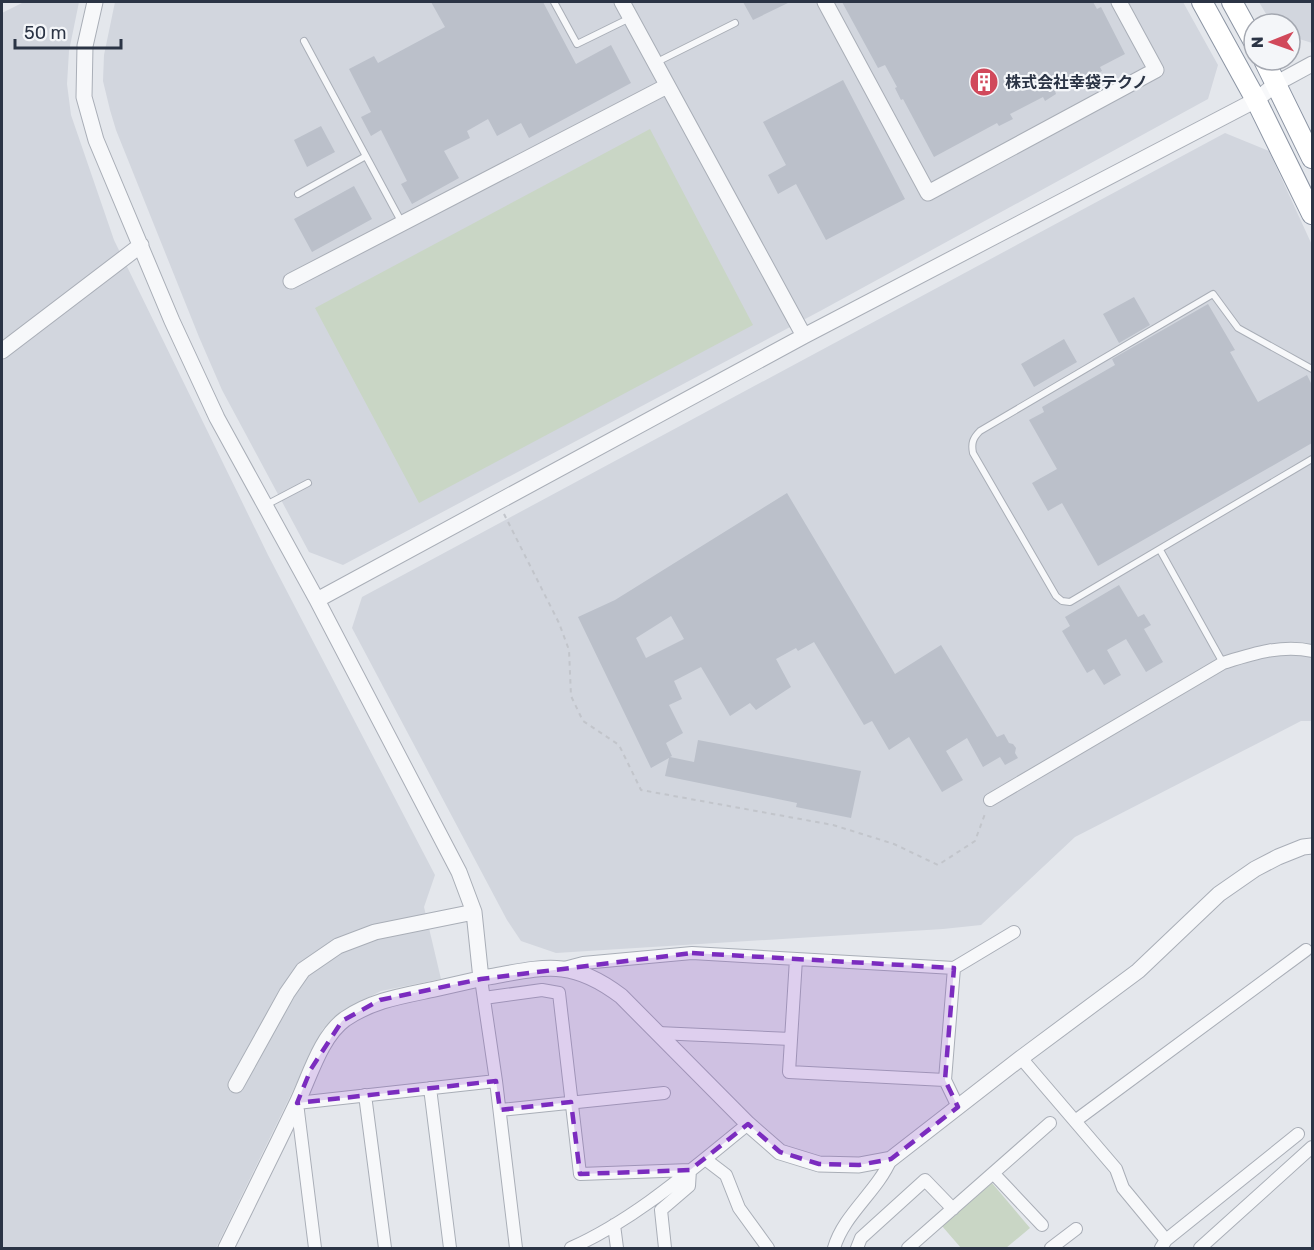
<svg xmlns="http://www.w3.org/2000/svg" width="1314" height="1250" font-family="Rubik,'Noto Sans JP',sans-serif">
  <rect width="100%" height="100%" fill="#e4e7ec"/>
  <path fill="#d2d6de" d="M24 2H79L69 51 67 84 71 115 114 240 268 555 435 875 424 907 441 979 381 991 340 1012 323 1029 216 1248H2V13Z
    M115 2H1183L1218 65 1208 99 822 310 343 565 309 552 222 390 199 337 116 130 110 110 103 81 104 55Z
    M1259 2H1312V43L1290 36V24H1272Z
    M1225 133 1269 151 1312 245V721H1301L1075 837 981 925 943 929 556 953 521 941 507 920 352 628 362 597Z"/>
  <path fill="#c9d6c5" d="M650 129 753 325 419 503 315 308Z
    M992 1183 1030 1228 1006 1248H961L942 1226Z"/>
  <path fill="#bbc0ca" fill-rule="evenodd" d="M431 2H543L576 64 611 45 631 83 529 138 521 123 497 136 488 119 467 131 470 138 444 151 459 178 412 204 401 184 407 181 381 130 371 136 361 117 371 112 349 69 374 56 378 63 445 27Z
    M743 2H790L753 20Z
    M842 2H1093L1097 9 1101 7 1125 54 1100 67 1102 71 1090 77 1089 73 1055 91 1056 94 1045 101 1043 97 1010 114 1013 119 999 126 997 123 934 157 903 99 901 100 895 88 897 87 885 65 878 68Z
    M843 80 905 199 826 240 796 184 778 194 768 175 786 165 763 122Z
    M321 126 335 152 307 167 294 140Z
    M354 186 372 219 312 252 294 219Z
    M1134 297 1150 325 1119 343 1103 314Z
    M1208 304 1235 350 1230 352 1258 402 1307 375 1312 385V443L1098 566 1062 503 1048 511 1032 483 1057 469 1029 420 1044 412 1042 407 1115 365 1112 359Z
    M1064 339 1077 362 1034 387 1021 364Z
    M787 493 895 674 941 645 997 737 1004 734 1009 743 1013 744 1016 748 1015 753 1018 758 1005 765 1000 757 983 767 967 738 946 751 963 780 942 792 909 737 889 750 872 721 864 725 814 642 798 651 796 648 776 659 791 687 756 710 750 703 730 716 701 667 674 681 682 699 669 705 683 733 666 743 672 756 670 757 694 762 698 740 861 771 851 818 796 807 797 803 665 776 669 758 651 768 578 617 615 600ZM671 616 684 639 646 658 636 638Z
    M1119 585 1138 617 1144 614 1151 625 1144 629 1163 662 1146 672 1126 639 1107 650 1121 675 1104 685 1094 669 1087 673 1062 631 1070 626 1065 617Z"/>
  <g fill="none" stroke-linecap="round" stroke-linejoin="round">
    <g stroke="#a9aeb7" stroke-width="8">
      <path id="service" d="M554 2 577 44 630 18
        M304 41 402 223
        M655 63 735 23
        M298 194 366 156
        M1312 369 1238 328 1213 294 980 431C973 438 971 443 973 453L1056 596 1062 601 1070 602 1312 459
        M266 505 308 483
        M1160 550 1223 663"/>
    </g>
    <g stroke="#a9aeb7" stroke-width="14">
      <path id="minor" d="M990 800 1223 663C1252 654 1282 644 1312 651
        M796 959 789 1072 945 1080
        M564 968 583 963 692 953 954 968 945 1080 958 1107
        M954 968 1014 932
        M481 979 496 1081 516 1248
        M484 998 542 990 559 993 580 1174 690 1170 689 1186 661 1210 665 1248
        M658 1033 791 1039
        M1021 1058 1116 1169 1123 1188 1166 1240
        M430 1088 450 1248
        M365 1095 385 1248
        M500 1110 664 1093
        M1075 1121 1306 950
        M705 1159 726 1175 739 1208 768 1248
        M993 1173 1042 1225
        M614 1225 617 1248
        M315 1248 297 1103 496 1081
        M571 1248C636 1219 692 1169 748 1124
        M834 1248C844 1214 877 1192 891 1159
        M857 1248 861 1238 925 1180 953 1209
        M908 1248 1050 1123
        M1051 1248 1076 1229
        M1161 1248 1166 1240 1298 1134
        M1200 1248 1312 1147"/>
    </g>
    <g stroke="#a9aeb7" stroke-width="17">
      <path id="tertiary" d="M95 2 85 46 84 97 96 140 172 321 217 418 317 600 459 872 474 912 481 979
        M622 2 804 336
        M825 2 928 193 1156 70 1119 2
        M291 281 667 86
        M2 351 141 245
        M317 600 804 336 1256 100 1277 83 1312 64
        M236 1085 287 993 303 970 338 946 375 932 474 912
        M226 1248C249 1201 273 1153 296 1105 309 1079 320 1037 345 1019 373 1000 402 996 435 989 452 985 470 981 488 977 545 967 571 958 621 996L748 1124 780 1152 819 1164 859 1165 891 1159 1021 1058 1138 971 1219 894 1255 869 1278 857 1303 847 1312 846"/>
    </g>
    <g stroke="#8b94a3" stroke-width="22">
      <path id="trunk" d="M1202 2 1256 100 1312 214
        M1232 2 1254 42
        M1264 60 1312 158"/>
    </g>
    <path stroke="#c2c5cb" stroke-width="2" stroke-dasharray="4.5 4.5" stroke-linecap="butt" d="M504 514 559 623 569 650 571 696 583 721 619 745 641 790 833 825 894 844 938 865 975 841 986 811"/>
    <use href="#service" stroke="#f7f8fa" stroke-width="6"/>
    <use href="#minor" stroke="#f7f8fa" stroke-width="12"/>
    <use href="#tertiary" stroke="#f7f8fa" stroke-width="15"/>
    <use href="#trunk" stroke="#fff" stroke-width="20"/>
  </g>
  <path fill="#7b2cbf" fill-opacity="0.2" stroke="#7b2cbf" stroke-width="4.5" stroke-dasharray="12 8" stroke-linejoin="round" d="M692 953 954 968 945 1080 958 1107 891 1159 859 1165 819 1164 780 1152 748 1124 690 1170 580 1174 571 1102 500 1110 496 1081 297 1103 311 1069 342 1021 380 1000 481 979Z"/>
  <defs>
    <g id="building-disc" transform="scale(1.5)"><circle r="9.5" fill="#d1495b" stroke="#f4f6f9"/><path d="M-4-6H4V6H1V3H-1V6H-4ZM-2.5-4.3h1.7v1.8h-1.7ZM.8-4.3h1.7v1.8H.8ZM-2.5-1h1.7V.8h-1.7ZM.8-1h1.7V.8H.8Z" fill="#fff"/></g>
  </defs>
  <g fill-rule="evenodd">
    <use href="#building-disc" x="984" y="82"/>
  </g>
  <g text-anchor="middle" stroke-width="4.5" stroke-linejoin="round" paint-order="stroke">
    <g font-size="16" font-weight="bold" fill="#2b3445" stroke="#f4f6f9" text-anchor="start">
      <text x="1005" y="88">株式会社幸袋テクノ</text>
    </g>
  </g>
  <rect width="1314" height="1250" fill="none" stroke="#2b3445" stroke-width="6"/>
  <g transform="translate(1272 42) rotate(269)"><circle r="28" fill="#f4f6f9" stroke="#a4a8b1" stroke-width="1.5"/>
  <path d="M0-4.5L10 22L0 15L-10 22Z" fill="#d1495b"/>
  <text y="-9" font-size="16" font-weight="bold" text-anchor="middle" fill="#2b3445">N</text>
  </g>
  <path d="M15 39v9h106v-9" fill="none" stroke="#2b3445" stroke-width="3"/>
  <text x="24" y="39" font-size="18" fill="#2b3445" stroke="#f4f6f9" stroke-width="4.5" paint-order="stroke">50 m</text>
</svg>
